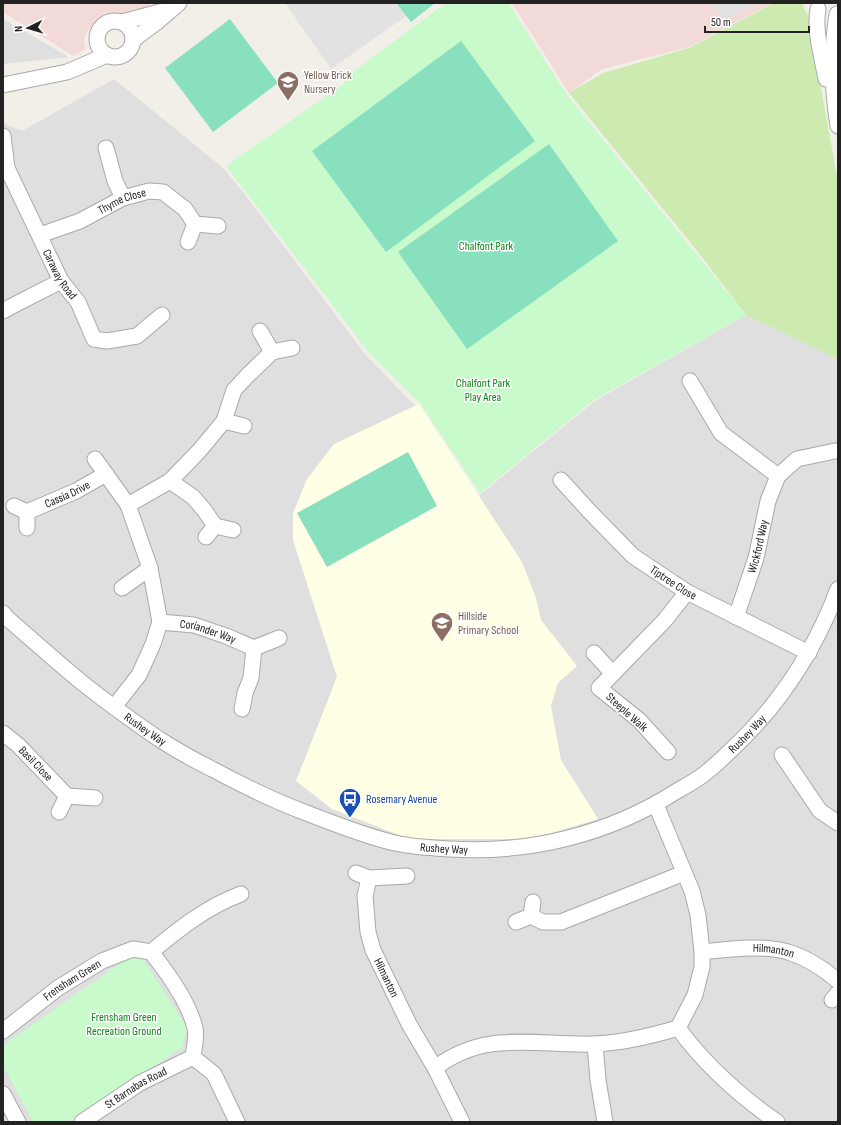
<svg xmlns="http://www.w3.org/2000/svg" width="841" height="1125" font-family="'Sofia Sans Condensed',sans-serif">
  <rect width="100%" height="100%" fill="#f2efe9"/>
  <path fill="#e0dfdf" d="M3 19 69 57 3 64Z
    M114 79 222 167 243 192 365 354 417 408 476 498 595 401 746 315 838 359V1122H3V123L22 131Z"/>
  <path fill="#f2dad9" d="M3 3H152L118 27 109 22 95 23 87 31 84 42 86 49 73 56 3 12Z
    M512 3H773L689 47 602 69 569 93Z"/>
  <path fill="#ffffe5" d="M419 404 522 562 536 598 541 620 577 666 558 683 551 706 561 760 598 819 531 839H409L332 809 296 781 337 677 293 540V513L307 479 334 444Z"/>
  <path fill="#cdebb0" d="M774 3H802L808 16 838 182V359L746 315 698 252 569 93 603 73 689 48Z"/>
  <path fill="#c8facc" d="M446 3H508L567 95 746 315 594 400 480 493 420 403 369 353 226 166 345 83 343 79Z
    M129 957 143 959 187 1028 182 1048 67 1122H33L3 1066V1049L5 1044Z"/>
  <path fill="#88e0be" d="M396 3H435L411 22Z
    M230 19 278 83 213 132 165 68Z
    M461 41 535 141 386 252 312 151Z
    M549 144 618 241 467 349 398 252Z
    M408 452 437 506 327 567 297 513Z"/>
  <path fill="#e2e2e2" d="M285 3H396L406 16 331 69Z
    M711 3H756L724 21Z"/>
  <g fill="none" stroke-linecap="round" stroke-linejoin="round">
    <g stroke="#a9a9a9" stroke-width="17">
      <g id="minor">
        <path d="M818 9C814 32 822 56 826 79"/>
        <path d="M837 14C831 51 832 89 838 126"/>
        <circle cx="115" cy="39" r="18"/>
        <path d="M122 22 167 10"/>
        <path d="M133 40 157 22 179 3"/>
        <path d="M3 85 67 72 107 55"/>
        <path id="s1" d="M3 136 7 168 61 281 78 302 94 339 107 341 137 336 162 315"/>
        <path d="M106 148 115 181 123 198"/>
        <path id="s2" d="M40 235 80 221 123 198 149 191 163 192 185 209 195 224 218 226"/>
        <path d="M188 242 195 224"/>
        <path d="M3 311 16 304 61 281"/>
        <path d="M272 352 292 348"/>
        <path d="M690 381 721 433 778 476"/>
        <path d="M224 421 244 426"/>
        <path d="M95 459 128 505 150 568 160 622 153 644 139 675 114 707"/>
        <path id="s3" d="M561 480 590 512 633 556 687 592 809 653"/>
        <path d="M170 481 193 497 205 511 215 526 206 537"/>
        <path d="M128 505 170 481 199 451 224 421 234 390 248 375 272 352 260 331"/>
        <path d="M14 506 27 512"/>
        <path d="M215 526 233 530"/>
        <path id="s4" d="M27 528V512L76 491 106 474"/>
        <path d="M122 588 150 568"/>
        <path id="s5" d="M3 613 8 619C34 641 59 664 85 685 109 704 134 722 159 739 176 750 194 760 212 769 242 785 272 800 304 812 333 823 364 836 395 843 413 847 431 848 450 849 530 854 610 834 677 791 686 786 695 781 703 775 712 768 721 760 729 752 779 706 814 653 838 589"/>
        <path id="s6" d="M736 617 756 558 768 501 778 476 797 459 835 451"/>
        <path id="s7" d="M160 622 194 625 226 636 254 648 251 678 245 693 242 709"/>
        <path d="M254 648 279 638"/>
        <path d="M594 653 613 674"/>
        <path id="s8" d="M3 733 18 745 67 796 95 798"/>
        <path d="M668 752 639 720 599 688 665 620 687 592"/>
        <path d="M782 755 820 811 838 823"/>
        <path d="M59 812 67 796"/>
        <path d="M356 873 369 878 407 876"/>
        <path id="s9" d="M369 878 365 896 368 932 373 950 409 1024 435 1068 462 1122"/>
        <path d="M531 916 533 902"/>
        <path d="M516 922 531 916 543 922H561L684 873"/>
        <path d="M151 952C179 929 206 907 241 894"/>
        <path id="s10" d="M702 952C731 949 762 944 791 953 807 958 825 970 838 981"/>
        <path d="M832 1000 838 993"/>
        <path d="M678 1028C705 1065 740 1096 777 1122"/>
        <path id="s11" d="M3 1031 58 988 102 961 133 949 151 952C167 972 189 1003 195 1028 197 1037 194 1048 193 1057"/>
        <path d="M595 1044 598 1080 605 1122"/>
        <path d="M193 1057 214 1074 237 1122"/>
        <path d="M435 1068C486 1029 536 1046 594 1044 623 1043 651 1036 678 1028L695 995 702 967V952L698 915 692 891 656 805"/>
        <path d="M3 1094 18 1122"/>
        <path id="s12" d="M82 1122 140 1083 193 1057"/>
      </g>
    </g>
    <use href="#minor" stroke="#fff" stroke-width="15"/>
  </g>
  <defs>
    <g id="school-pin" transform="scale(1.15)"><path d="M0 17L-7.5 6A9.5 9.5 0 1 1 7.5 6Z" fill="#8d6e63" stroke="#fff"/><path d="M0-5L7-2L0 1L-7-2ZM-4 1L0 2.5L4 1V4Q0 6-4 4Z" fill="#fff"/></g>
    <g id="bus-pin" transform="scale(1.15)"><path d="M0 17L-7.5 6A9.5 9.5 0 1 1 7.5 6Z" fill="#1a4fb4" stroke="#fff"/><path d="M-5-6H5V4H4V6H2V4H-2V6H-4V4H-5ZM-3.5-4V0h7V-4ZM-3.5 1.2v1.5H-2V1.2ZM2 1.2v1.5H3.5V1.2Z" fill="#fff"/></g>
  </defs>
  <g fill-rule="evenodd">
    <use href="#school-pin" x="288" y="82"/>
    <use href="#school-pin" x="442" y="623"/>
    <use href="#bus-pin" x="350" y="799"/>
  </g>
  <g text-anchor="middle" stroke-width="3" stroke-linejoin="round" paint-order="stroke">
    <g font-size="12" fill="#785e54" stroke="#fff" text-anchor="start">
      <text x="304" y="79">Yellow Brick<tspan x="304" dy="14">Nursery</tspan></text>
      <text x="458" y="620">Hillside<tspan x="458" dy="14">Primary School</tspan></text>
    </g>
    <g font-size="12" fill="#222" stroke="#fff">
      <text dy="4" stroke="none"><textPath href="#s2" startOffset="89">Thyme Close</textPath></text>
      <text dy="4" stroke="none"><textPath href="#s1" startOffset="151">Caraway Road</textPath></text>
      <text dy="4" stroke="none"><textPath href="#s4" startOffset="60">Cassia Drive</textPath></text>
      <text dy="4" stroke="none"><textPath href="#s6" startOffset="74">Wickford Way</textPath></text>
      <text dy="4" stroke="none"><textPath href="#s3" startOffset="153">Tiptree Close</textPath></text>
      <text dy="4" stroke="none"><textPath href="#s7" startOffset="49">Coriander Way</textPath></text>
      <text transform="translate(627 712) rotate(42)" y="4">Steeple Walk</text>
      <text dy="4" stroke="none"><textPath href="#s5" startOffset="184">Rushey Way</textPath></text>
      <text dy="4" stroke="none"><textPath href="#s5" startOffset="844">Rushey Way</textPath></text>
      <text dy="4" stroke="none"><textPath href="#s8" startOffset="45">Basil Close</textPath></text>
      <text dy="4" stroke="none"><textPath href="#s5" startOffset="509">Rushey Way</textPath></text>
      <text dy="4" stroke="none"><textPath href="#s10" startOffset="72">Hilmanton</textPath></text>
      <text dy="4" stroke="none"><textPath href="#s9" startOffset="104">Hilmanton</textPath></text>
      <text dy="4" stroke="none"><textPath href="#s11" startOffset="86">Frensham Green</textPath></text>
      <text dy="4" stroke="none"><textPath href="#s12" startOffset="64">St Barnabas Road</textPath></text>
    </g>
    <g font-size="12" fill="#0c8416" stroke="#fff">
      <text x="486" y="250">Chalfont Park</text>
      <text x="483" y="387">Chalfont Park<tspan x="483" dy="14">Play Area</tspan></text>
      <text x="124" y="1021">Frensham Green<tspan x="124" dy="14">Recreation Ground</tspan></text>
    </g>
    <g font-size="12" fill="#164399" stroke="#fff" text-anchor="start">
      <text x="366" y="803">Rosemary Avenue</text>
    </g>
  </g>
  <rect width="841" height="1125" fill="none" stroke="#222222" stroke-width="8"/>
  <g transform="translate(28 28) rotate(265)" stroke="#ffffff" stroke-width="3" paint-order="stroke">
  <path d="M0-3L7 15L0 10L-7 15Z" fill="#222222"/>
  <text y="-6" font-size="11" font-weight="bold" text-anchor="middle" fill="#222222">N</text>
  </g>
  <path d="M705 26v6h104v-6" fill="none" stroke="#222222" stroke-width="2"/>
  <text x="711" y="26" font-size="12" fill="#222222" stroke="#ffffff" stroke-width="3" paint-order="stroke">50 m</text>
</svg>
